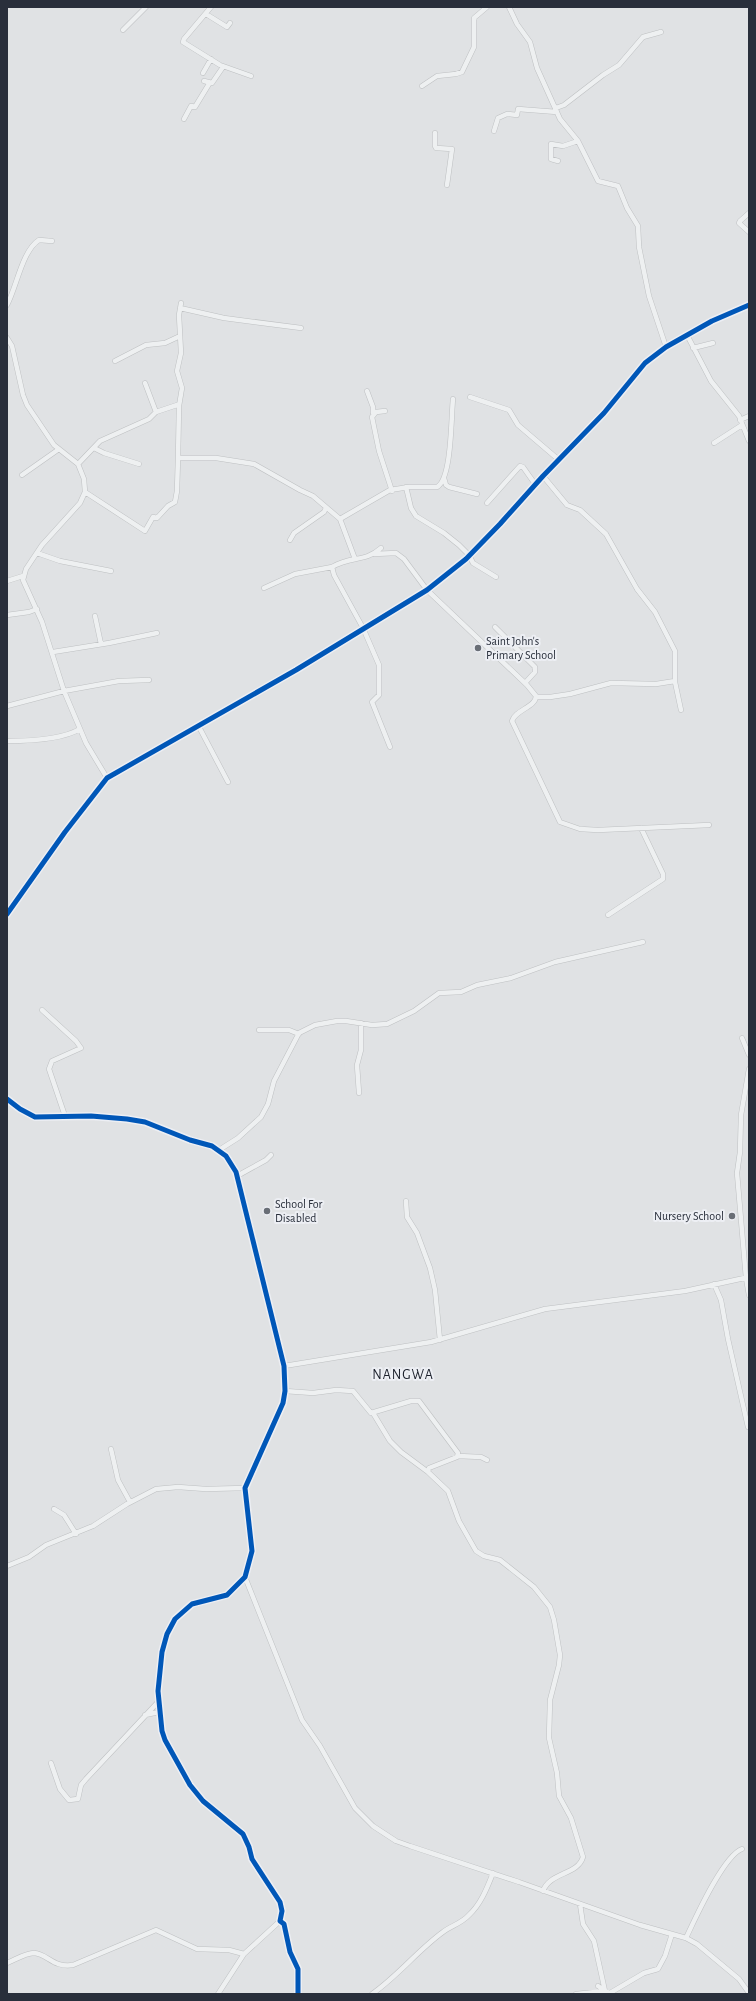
<svg xmlns="http://www.w3.org/2000/svg" width="756" height="2001" font-family="'Alegreya Sans',sans-serif">
  <rect width="100%" height="100%" fill="#e0e2e4"/>
  <g fill="none" stroke-linecap="round" stroke-linejoin="round">
    <g stroke="#bec0c2" stroke-width="5.5">
      <path id="street" d="M211 7 184 39 183 42 220 65 251 76
        M509 7 517 24 530 42 537 68 560 119 578 141 598 181 618 186 627 208 638 226 639 247 649 296 666 347
        M206 14 227 27 230 23
        M123 30 146 7
        M203 73 211 59
        M204 81 212 83 223 67
        M422 86 437 76 456 74 462 72 474 47V18L487 7
        M556 108 564 105 603 75 619 65 643 37 661 32
        M184 119 191 106 195 107 209 84
        M494 131 498 118 507 114 517 115 518 109 557 112
        M435 133V146L436 148 452 149 447 185
        M558 161 551 159V144L563 146 578 141
        M749 213 740 221 739 223 749 232
        M7 305C17 286 22 251 39 240L52 241
        M180 308 224 318 301 328
        M687 335 711 381 739 416 749 441
        M7 338 12 346 23 395 27 405 54 445 78 464 84 479 85 492 80 503 42 545 26 569 23 580 42 622 64 691 86 743 107 778
        M693 348 713 343
        M115 361 146 345 165 343 180 336
        M145 383 156 412
        M367 391 373 407V413
        M470 397 509 410 518 425 559 460
        M179 406 182 388 177 371 181 353 179 315 181 303
        M385 411 376 412 372 417 379 451 392 491
        M740 420 749 416
        M714 443 742 425
        M94 448 104 453 139 464
        M78 464 100 441 149 419 156 412 177 405 179 406 178 458H216L254 464 300 490 313 496 340 519 390 490 409 487H437C452 479 451 417 453 399
        M22 475 59 449
        M543 476 567 505 580 510 606 534 637 589 655 612 675 651V682L681 710
        M444 478 446 485 449 487 477 494
        M406 487 411 508 416 516 444 533 459 545 469 555 473 563 496 577
        M85 492 145 531 153 517 157 518 168 506 175 502 177 491 178 458
        M487 503 520 466 523 467 535 484
        M340 519 355 559
        M290 540 294 533 324 512 326 508
        M37 553 60 561 111 571
        M374 554 396 553 404 559 427 590 527 685 536 696C536 707 515 710 512 721L560 822 580 829 598 830 709 825
        M332 567C352 555 364 563 381 548
        M7 581 23 576
        M264 588 295 574 332 567 334 575 363 628 379 665V695L372 702 390 747
        M7 615 29 612 37 609
        M95 616 101 644
        M495 627 535 667V672L525 683
        M53 652 109 643 157 633
        M537 697H550L570 694 611 683 656 684 675 681
        M7 706 64 691 119 681 149 680
        M198 725 228 782
        M7 741C28 741 63 739 80 729
        M608 915 663 879V874L641 828
        M42 1010 76 1041 81 1048 52 1061 49 1069 65 1116
        M259 1030H289L299 1034
        M742 1038 749 1055
        M749 1069 741 1115 740 1152 737 1173 746 1278 749 1295
        M359 1093 357 1065 361 1050V1023
        M7 1099 20 1109 35 1117 91 1116 127 1119 145 1122 190 1140 212 1146 226 1156 236 1172 284 1366 285 1391 283 1403 245 1488 252 1551 245 1577 227 1595 192 1604 175 1619 167 1634 162 1652 158 1691 162 1731 165 1740 190 1785 203 1801 243 1834 249 1847 252 1859 280 1902 282 1911 280 1921 284 1924 290 1952 298 1969V1994
        M219 1150 238 1138 261 1117 268 1104 274 1081 299 1033 315 1025 337 1021H346L372 1025 387 1024 414 1011 439 993 461 992 477 985 511 978 555 962 643 942
        M237 1176 266 1160 271 1155
        M406 1201 407 1217 417 1233 430 1268 435 1290 440 1340
        M714 1284 721 1300 728 1339 748 1427
        M284 1366 431 1342 545 1309 685 1291 749 1277
        M285 1391 313 1393 336 1390 353 1391 371 1413 411 1401H419L458 1453 457 1457 429 1468 428 1472
        M373 1413 390 1441 401 1452 428 1472 448 1491 459 1521 476 1551 484 1556 500 1560 534 1587 550 1607 554 1620 560 1655 559 1665 550 1700 549 1738 557 1773 559 1796 571 1818 583 1857C578 1875 550 1872 543 1891
        M111 1449 118 1480 130 1502
        M458 1456 481 1457 487 1460
        M54 1509 64 1515 76 1534
        M7 1566 29 1557 46 1545 93 1526 127 1504 156 1489 178 1487 206 1489 245 1488
        M245 1577 302 1720 320 1746 355 1808 373 1826 396 1841 410 1846 519 1882 640 1925 686 1938 697 1944 739 1979 749 1993
        M145 1715 159 1712
        M51 1763 60 1789 69 1800 78 1799 81 1785 86 1779 159 1701
        M686 1938C695 1919 723 1856 742 1849
        M7 1963C15 1960 25 1953 34 1953 48 1954 53 1968 73 1965L156 1930 197 1949 229 1950 244 1954
        M598 1986 605 1991 610 1993 644 1973 658 1969 665 1956 672 1934
        M218 1994 244 1954 280 1921
        M372 1994C398 1976 418 1950 443 1932 451 1926 462 1923 469 1915 481 1904 487 1888 493 1873
        M576 1994 605 1991 594 1941 583 1924 580 1904"/>
    </g>
    <use href="#street" stroke="#eef0f1" stroke-width="4.5"/>
    <path stroke="#bec0c3" stroke-width="6" d="M7 914 65 832 107 778 296 670 427 590 466 559 500 524 543 476 604 413 645 363 666 347 712 321 749 305"/>
    <g stroke="#edeff4" stroke-width="8">
      <path id="cycleway" d="M7 914 65 832 107 778 296 670 427 590 466 559 500 524 543 476 604 413 645 363 666 347 712 321 749 305
        M7 1099 20 1109 35 1117 91 1116 127 1119 145 1122 190 1140 212 1146 226 1156 236 1172 284 1366 285 1391 283 1403 245 1488 252 1551 245 1577 227 1595 192 1604 175 1619 167 1634 162 1652 158 1691 162 1731 165 1740 190 1785 203 1801 243 1834 249 1847 252 1859 280 1902 282 1911 280 1921 284 1924 290 1952 298 1969V1994"/>
    </g>
    <use href="#cycleway" stroke="#0057b8" stroke-width="5"/>
  </g>
  <g fill="#696e76" stroke="#edeff4" stroke-width="1.5">
    <circle cx="478" cy="648" r="4"/>
    <circle cx="267" cy="1211" r="4"/>
    <circle cx="732" cy="1216" r="4"/>
  </g>
  <g text-anchor="middle" stroke-width="4" stroke-linejoin="round" paint-order="stroke">
    <g font-size="12" fill="#292f3b" stroke="#edeff4" text-anchor="start">
      <text x="486" y="645">Saint John's<tspan x="486" dy="14">Primary School</tspan></text>
      <text x="275" y="1208">School For<tspan x="275" dy="14">Disabled</tspan></text>
      <text x="724" y="1220" text-anchor="end">Nursery School</text>
    </g>
    <g font-size="14" letter-spacing="1" fill="#1b202b" stroke="#edeff4">
      <text x="403" y="1379">NANGWA</text>
    </g>
  </g>
  <rect width="756" height="2001" fill="none" stroke="#292f3b" stroke-width="16"/>
</svg>
